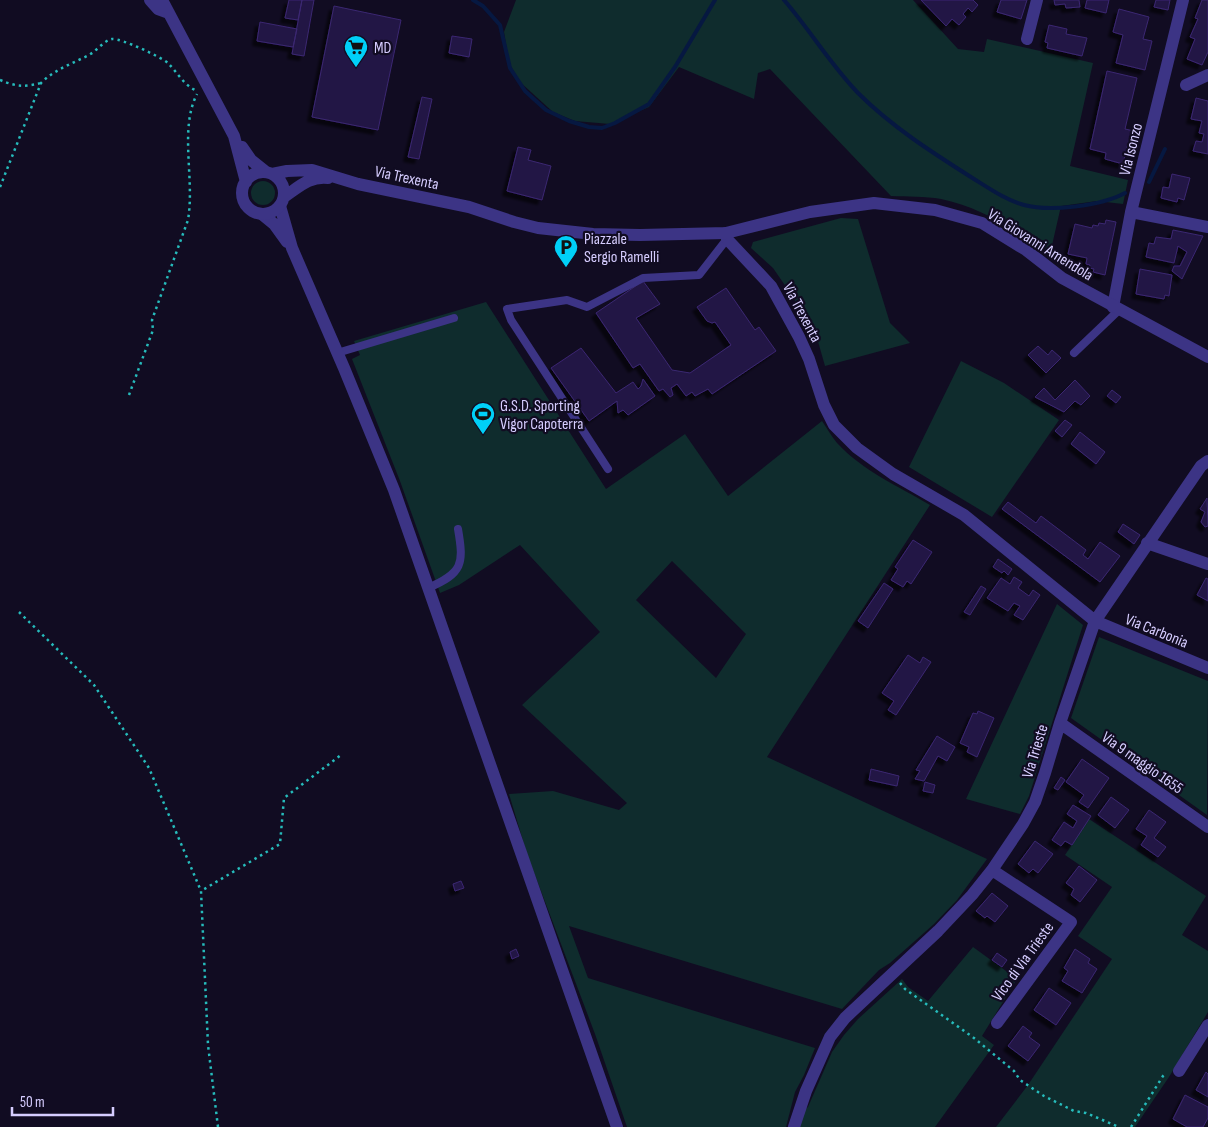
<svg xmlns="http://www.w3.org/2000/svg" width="1208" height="1127" font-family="'Sofia Sans Condensed',sans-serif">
  <defs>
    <filter id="shadow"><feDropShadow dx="-4.5" dy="4.5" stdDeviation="1" flood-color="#0009"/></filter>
  </defs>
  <rect width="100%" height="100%" fill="#110c22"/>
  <path fill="#0f2c2d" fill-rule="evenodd" d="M516 0H913L958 49 984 52 987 39 1093 63 1070 166 1128 180 1123 204 1097 201 1061 206 1050 254C1017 231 981 207 941 199 925 196 907 197 891 196L770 69 758 73 754 99 679 67 649 107 610 124 575 121 553 112 520 82 509 63 504 32Z
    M251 193a12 12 0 1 1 24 0a12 12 0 1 1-24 0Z
    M841 218 858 219 890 323 910 343 825 366 817 338 791 294 773 268 751 248 753 242Z
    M486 302 606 489 685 434 728 496 822 421C827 428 831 436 837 443 863 471 898 486 930 505L767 757 987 859 957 900 934 924 890 963 879 970 842 1009 569 926 588 978 815 1048 804 1075 795 1092 786 1127H627L595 1034 527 854 509 794 553 791 619 810 627 803 522 705 600 632 520 545 459 585 440 593 400 481 352 359 360 355 354 341ZM672 561 746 634 716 678 636 600Z
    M961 361 1004 383 1059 420 992 517 909 467Z
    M1057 604 1083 625 1029 796 1020 814 966 799Z
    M1099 637 1208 681 1207 815 1071 718Z
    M1089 819 1206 896 1182 935 1208 951V1012L1169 1077 1135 1127H996L1028 1085 1112 959 1078 936 1112 887 1065 855Z
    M973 947 1017 979 982 1036 994 1045 935 1127H799L804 1110 808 1107 832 1052 844 1035 858 1019 902 979 908 987 928 1001Z"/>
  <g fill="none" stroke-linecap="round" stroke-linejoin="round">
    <path stroke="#061841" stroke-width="4" d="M473 0 483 6 500 25 510 68 525 91 546 110 569 121 589 127 602 128 615 123 649 104 675 67 715 0
      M784 0C810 30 830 64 858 93 892 127 933 153 974 179 990 189 1006 200 1024 205 1050 212 1101 206 1125 193
      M1149 182 1165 149"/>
  </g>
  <path fill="#231745" stroke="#3b2772" filter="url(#shadow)" d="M289 0H302L298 20 285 18Z
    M302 0H314L304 56 292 54Z
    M921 0H973L978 5 972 12 968 8 963 14 966 17 959 25 952 19 946 26Z
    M1001 0H1027L1021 19 997 12Z
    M1054 0H1079L1080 7 1066 8 1065 4 1055 5Z
    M1087 0H1109L1106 13 1085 8Z
    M1156 0H1170L1168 10 1154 7Z
    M1202 0H1208V52L1202 65 1187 59 1195 39 1190 37 1198 19 1195 18Z
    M334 6 401 20 378 130 312 117Z
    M1119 9 1149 17 1143 39 1152 41 1145 70 1116 63 1123 35 1113 32Z
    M260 22 297 29 293 47 257 41Z
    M1049 25 1067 29 1066 34 1087 38 1082 56 1047 48 1048 43 1045 42Z
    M452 36 472 39 469 57 449 53Z
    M1107 71 1137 78 1125 129 1134 131 1132 140 1129 139 1123 164 1105 159 1106 153 1090 149Z
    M422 97 432 99 419 159 408 157Z
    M1196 98 1208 101V154L1193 151 1196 141 1202 142 1204 134 1199 133 1202 121 1191 119Z
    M518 147 531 150 528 160 551 166 542 200 507 191Z
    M1172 174 1190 178 1184 200 1178 198 1177 202 1161 198 1163 187 1169 188Z
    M1106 220 1116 222 1105 275 1093 272 1094 269 1089 268 1090 265 1086 264 1087 258 1068 254 1075 224 1092 228 1093 225 1098 226 1099 223 1105 224Z
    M1173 230 1203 236 1182 279 1172 271 1174 266H1180L1187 252 1178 246 1174 263 1146 257 1149 243 1154 244 1156 237 1171 239Z
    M1140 269 1172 275 1169 296 1165 295 1164 299 1136 294Z
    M643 281 660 304 636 318 672 370 690 373 731 345 715 322 712 323 707 321 697 307 726 288 755 330 759 327 776 351 712 394 708 389 695 396 692 392 686 396 677 384 671 388 673 395 670 397 663 389 659 391 640 364 633 368 596 313Z
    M1038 346 1048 355 1052 350 1061 358 1046 373 1028 355Z
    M581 348 616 393 633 382 638 389 641 386 643 379 655 396 628 415 623 410 618 413 617 401 589 421 551 368Z
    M1075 380 1090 396 1081 405 1075 401 1064 412 1035 397 1044 388 1055 400Z
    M1112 390 1121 397 1116 403 1107 396Z
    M1065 420 1072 425 1062 437 1055 431Z
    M1080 432 1105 452 1096 464 1071 444Z
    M1207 498 1208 526 1205 527 1201 522 1205 512 1200 509Z
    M1008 502 1036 523 1041 516 1086 550 1083 555 1088 559 1100 542 1120 556 1100 582 1002 509Z
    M1123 524 1140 535 1134 544 1118 532Z
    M913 540 932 552 911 584 907 581 903 587 891 580 898 569 895 567Z
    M998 559 1012 569 1008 575 1004 571 1002 573 993 567Z
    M1014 577 1022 582 1018 588 1029 596 1033 590 1040 595 1023 620 1014 615 1020 606 1014 603 1008 611 987 598 1001 578 1010 584Z
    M1206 578 1208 579V601L1197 595Z
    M884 583 893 589 868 628 858 621Z
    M981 586 986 589 970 615 964 612Z
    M908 655 920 663 923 657 931 662 896 715 888 710 894 701 882 693Z
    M978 711 994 718 977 757 967 752 969 747 960 743 973 713 977 714Z
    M937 736 955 747 947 761 938 756 924 781 915 779 920 771 916 770Z
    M1082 759 1109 778 1088 808 1079 802 1084 795 1066 782Z
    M871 769 899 776 897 786 869 780Z
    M1061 777 1065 780 1058 790 1054 788Z
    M925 782 935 785 933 793 923 791Z
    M1111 797 1129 810 1115 828 1098 815Z
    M1073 805 1091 816 1072 845 1065 841 1061 846 1052 840 1064 822 1073 828 1077 821 1067 814Z
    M1149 810 1166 822 1154 838 1166 847 1158 857 1141 845 1147 836 1136 829Z
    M1035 841 1053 854 1038 873 1033 869 1029 873 1018 864Z
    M1079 866 1097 880 1080 902 1071 895 1074 889 1066 883Z
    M461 881 464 888 455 891 453 884Z
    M992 893 1008 906 995 922 987 916 985 918 976 911Z
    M516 949 519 956 512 959 510 952Z
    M1075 949 1090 959 1088 963 1097 969 1082 993 1062 981 1068 971 1064 968Z
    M997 953 1007 960 1002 967 992 960Z
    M1049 988 1071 1003 1056 1025 1034 1010Z
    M1023 1026 1032 1033 1029 1037 1040 1045 1028 1061 1008 1046Z
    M1206 1072 1208 1074V1097L1196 1090Z
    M1185 1095 1208 1107V1118L1203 1127H1187L1173 1119Z"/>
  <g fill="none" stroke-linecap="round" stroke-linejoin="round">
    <path stroke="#26bbbb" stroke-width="2.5" stroke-dasharray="2.5 4" stroke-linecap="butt" d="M0 80C17 87 24 87 41 83
      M0 187 41 83C54 70 71 64 87 56 96 52 103 41 112 39 121 38 161 57 168 63 177 72 183 84 195 90
      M129 395 153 330 152 320 188 220C195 179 179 129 197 94
      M19 612 94 685 149 768 201 891
      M900 983 905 989 974 1038 1014 1071 1020 1080 1044 1096 1074 1111 1086 1113 1119 1127
      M218 1127 208 1045 201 891 280 844 284 798 341 755
      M1131 1127 1163 1076 1166 1073"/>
    <path stroke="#3c3485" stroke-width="8" d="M337 353 454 318
      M1074 353 1119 310
      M608 469 511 320 507 309 567 300 587 307 643 278 699 275 727 239
      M428 588C463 573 464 564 458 529"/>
    <path stroke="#3c3485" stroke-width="12" d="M1027 39 1037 0
      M1186 85 1208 75
      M280 206 292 248 344 368 394 490 617 1127
      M1131 212 1208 227
      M263 215 274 224 287 242
      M726 233 727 239 771 286 799 337 809 359 824 405 834 425 857 448 893 474 964 515 1095 621 1208 668
      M1113 307 1131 212 1183 0
      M1147 543 1208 564
      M1060 723 1208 827
      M992 870 1071 922 997 1023
      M1179 1071 1208 1025
      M794 1127 806 1091 830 1037 845 1018 938 931 972 895 992 870 1023 824 1035 802 1045 773 1060 723 1095 621 1201 466 1208 461"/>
    <path stroke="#3c3485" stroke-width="12" d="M150 0 158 9 169 13
      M162 0 234 136 246 182
      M242 147 251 160 266 172
      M242 193a21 21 0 1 1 42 0a21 21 0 1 1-42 0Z
      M272 174 287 171 312 170 358 184 469 207 514 222 538 228 593 234 640 235 726 233 810 212 874 203 935 210 982 223 1026 250 1062 278 1208 357
      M284 197C299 187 309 176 328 178"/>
  </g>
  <defs>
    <g id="supermarket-pin" transform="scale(1.25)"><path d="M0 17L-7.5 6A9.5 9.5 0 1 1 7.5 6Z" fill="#00d0f8" stroke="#110c22"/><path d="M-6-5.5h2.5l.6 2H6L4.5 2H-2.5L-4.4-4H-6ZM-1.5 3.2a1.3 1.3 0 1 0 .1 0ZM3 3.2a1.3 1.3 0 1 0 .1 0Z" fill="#111"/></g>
    <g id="parking-pin" transform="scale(1.25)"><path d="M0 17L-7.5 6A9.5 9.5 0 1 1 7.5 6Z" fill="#00d0f8" stroke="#110c22"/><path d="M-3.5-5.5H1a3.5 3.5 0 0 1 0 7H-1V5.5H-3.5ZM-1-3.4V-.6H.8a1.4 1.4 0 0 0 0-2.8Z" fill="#111"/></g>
    <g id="stadium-pin" transform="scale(1.25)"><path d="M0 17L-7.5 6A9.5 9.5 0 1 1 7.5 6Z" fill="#00d0f8" stroke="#110c22"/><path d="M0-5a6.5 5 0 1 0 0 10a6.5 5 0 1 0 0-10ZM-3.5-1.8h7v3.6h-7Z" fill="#111"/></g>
  </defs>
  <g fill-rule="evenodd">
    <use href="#supermarket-pin" x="356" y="47"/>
    <use href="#parking-pin" x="566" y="247"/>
    <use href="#stadium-pin" x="483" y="414"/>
  </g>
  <g text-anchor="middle" stroke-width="4.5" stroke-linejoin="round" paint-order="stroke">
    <g font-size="16" fill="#d6cdff" stroke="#110c22" text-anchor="start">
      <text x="374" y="53">MD</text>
      <text x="584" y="244">Piazzale<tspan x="584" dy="18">Sergio Ramelli</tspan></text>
      <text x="500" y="411">G.S.D. Sporting<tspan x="500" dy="18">Vigor Capoterra</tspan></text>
    </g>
    <g font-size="16" fill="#d6cdff" stroke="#110c22">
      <text transform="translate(1130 149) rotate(-76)" y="6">Via Isonzo</text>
      <text transform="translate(407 177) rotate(12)" y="6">Via Trexenta</text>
      <text transform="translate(1041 244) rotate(32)" y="6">Via Giovanni Amendola</text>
      <text transform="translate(803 312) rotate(62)" y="6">Via Trexenta</text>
      <text transform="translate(1157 630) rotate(22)" y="6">Via Carbonia</text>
      <text transform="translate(1034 751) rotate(-73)" y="6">Via Trieste</text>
      <text transform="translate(1143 762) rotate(35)" y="6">Via 9 maggio 1655</text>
      <text transform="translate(1022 961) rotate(-54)" y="6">Vico di Via Trieste</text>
    </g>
  </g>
  <path d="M12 1107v8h101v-8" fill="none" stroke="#d6cdff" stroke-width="2.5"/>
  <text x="20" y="1107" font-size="15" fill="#d6cdff" stroke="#110c22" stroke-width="4" paint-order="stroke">50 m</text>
</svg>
